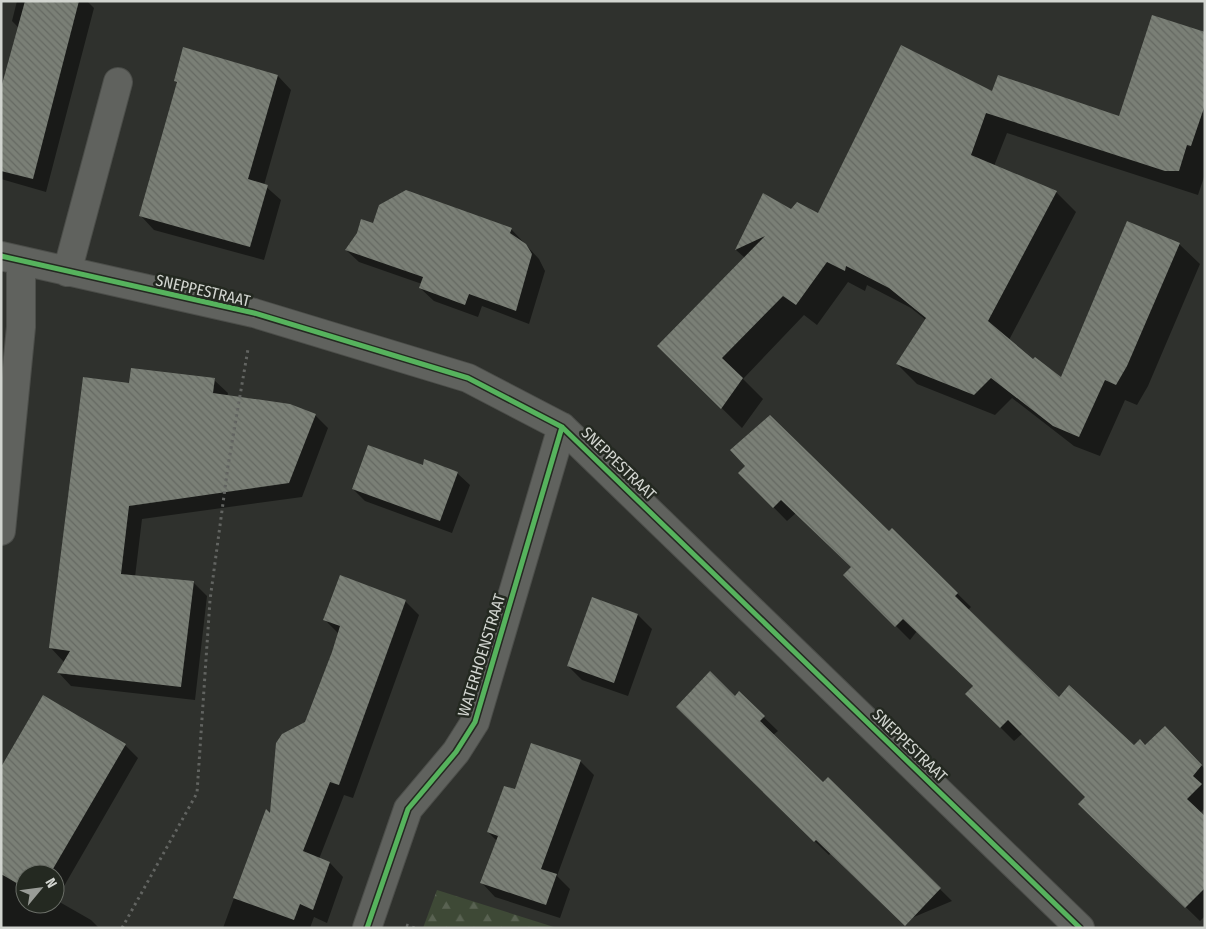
<svg xmlns="http://www.w3.org/2000/svg" width="1206" height="929" font-family="'Fira Sans Condensed',sans-serif">
  <defs>
    <pattern id="forest-firs" width="22" height="20" patternUnits="userSpaceOnUse" patternTransform="scale(1.25)"><rect width="22" height="20" fill="#3e4936"/><path d="M5 1l3.5 6h-7zM16 11l3.5 6h-7z" fill="#596252"/></pattern>
    <pattern id="building-back-hatch" width="6" height="6" patternUnits="userSpaceOnUse" patternTransform="scale(1.25)"><rect width="6" height="6" fill="#7a7f76"/><path d="M-1 5l2 2M0 0l6 6M5-1l2 2" fill="none" stroke="#656962"/></pattern>
  </defs>
  <rect width="100%" height="100%" fill="#2f312d"/>
  <path fill="url(#forest-firs)" d="M437 890 557 928H423Z"/>
  <path fill="#0007" fill-rule="evenodd" d="M17 1H87L94 8 46 192 1 179V93L19 28 12 21Z
    M1205 33V174L1198 195 1007 133 994 166 1056 192 1076 212 1009 340 1034 361 1061 379 1179 244 1200 264 1148 386 1137 405 1125 400 1100 456 1074 446 1012 398 995 415 917 384 897 364 926 320 911 308 867 285 865 291 848 282 817 325 804 315 743 379 763 399 742 428 686 373 745 258 736 250 764 195 791 211 819 215 993 93 1120 118Z
    M278 76 291 90 264 185 281 200 264 260 154 230 141 216 178 84 175 81Z
    M373 225 511 229 539 259 545 271 529 324 482 306 478 317 434 301 420 288 422 284 359 262 346 250Z
    M214 380 228 393 227 397 315 415 328 428 302 497 142 519 135 577 193 582 207 596 195 700 71 686 58 672 64 662 50 647 130 384Z
    M424 467 457 473 470 485 452 533 365 501 353 489Z
    M740 473 889 533 892 530 971 607 968 610 1059 698 1134 746 1178 741 1205 769V808L1200 813 1205 818V916L1200 921 1080 804 1086 797 1023 733 1014 741 967 694 974 687 917 631 910 640 845 575 852 567 796 513 787 521Z
    M593 598 638 615 652 629 628 696 582 680 568 666Z
    M405 601 419 615 353 798 344 795 319 859 330 863 343 877 327 923 314 917 310 928H223L266 811 271 816 333 652 338 633 324 619Z
    M739 693 778 731 773 735 823 783 828 779 952 901 902 922 831 853 829 855 677 707 735 698Z
    M125 745 138 758 56 900 91 920 99 928H1V770ZM25 874H55V904H25Z
    M580 761 594 775 557 876 570 889 560 918 495 897 482 883 497 841 488 832 516 791Z"/>
  <path fill="url(#building-back-hatch)" d="M25 1H79L33 179 1 171V88Z
    M1152 15 1205 32V105L1191 146 1187 145 1179 171H1165L986 113 971 155 1057 191 988 321 1033 359 1035 357 1061 377 1127 221 1180 243 1127 366 1116 385 1105 380 1079 437 1053 426 991 378 974 395 896 364 926 318 889 288 846 266 845 271 827 262 796 305 783 296 722 358 743 378 721 409 657 346 765 236 735 250 763 193 791 209 797 202 818 213 901 45 992 91 998 75 1119 116Z
    M183 47 278 75 248 179 268 185 250 247 139 216 177 82 174 81Z
    M406 190 512 228 510 233 526 244 532 254 516 311 469 294 465 305 419 288 423 277 345 250 357 233 361 219 373 223 379 205Z
    M131 368 215 378 213 393 290 404 316 414 289 483 129 506 121 574 194 581 181 687 57 673 70 651 49 648 83 377 129 383Z
    M770 415 889 531 892 528 958 593 955 596 1059 697 1069 685 1134 745 1140 739 1145 745 1165 726 1202 765 1193 776 1202 784 1187 799 1205 816V888L1185 908 1078 804 1085 797 1008 720 1000 728 965 694 973 686 903 619 895 627 843 575 851 567 781 500 773 508 738 473 745 466 730 450Z
    M368 445 423 465 424 459 458 472 440 521 352 489Z
    M340 575 406 600 339 785 330 782 303 851 330 862 313 910 300 904 294 920 233 898 266 809 270 813 276 743 282 734 305 722 332 652 340 626 323 620Z
    M592 597 638 614 614 683 567 666Z
    M710 671 735 696 739 691 765 716 760 721 823 782 828 777 941 888 905 926 816 840 814 842 676 707Z
    M43 695 126 744 50 874H25V888L1 874V767Z
    M531 743 581 760 541 869 557 874 546 905 480 883 498 836 487 832 504 786 515 789Z"/>
  <g fill="none" stroke-linecap="round" stroke-linejoin="round">
    <g stroke="#4c4e4a" stroke-width="30">
      <path id="minor" d="M1 256 254 313 468 378 562 427 1080 928
        M67 272 118 82
        M1 531 21 327V261
        M367 928 408 809 456 752 475 722 562 427"/>
    </g>
    <path stroke="#626461" stroke-width="3" stroke-dasharray="2.5 4" stroke-linecap="butt" d="M406 925 415 928
      M122 928 197 793 210 600 228 466 248 349"/>
    <use href="#minor" stroke="#60625e" stroke-width="28"/>
    <g stroke="#242921" stroke-width="8">
      <path id="cycleway" d="M1 256 254 313 468 378 562 427 1080 928
        M367 928 408 809 456 752 475 722 562 427"/>
    </g>
    <use href="#cycleway" stroke="#56b35d" stroke-width="5"/>
  </g>
  <g text-anchor="middle" stroke-width="5" stroke-linejoin="round" paint-order="stroke">
    <g font-size="16" fill="#d2d5d0" stroke="#242921">
      <text transform="translate(203 290) rotate(13)" y="6">SNEPPESTRAAT</text>
      <text transform="translate(619 463) rotate(44)" y="6">SNEPPESTRAAT</text>
      <text transform="translate(481 655) rotate(-73)" y="6">WATERHOENSTRAAT</text>
      <text transform="translate(910 745) rotate(44)" y="6">SNEPPESTRAAT</text>
    </g>
  </g>
  <rect width="1206" height="929" fill="none" stroke="#d2d5d0" stroke-width="5"/>
  <g transform="translate(40 889) rotate(61)"><circle r="24" fill="#242921" stroke="#6a6e67"/>
  <path d="M0-4L9 19L0 12L-9 19Z" fill="#999c97"/>
  <text y="-8" font-size="14" font-weight="bold" text-anchor="middle" fill="#d2d5d0">N</text>
  </g>
</svg>
